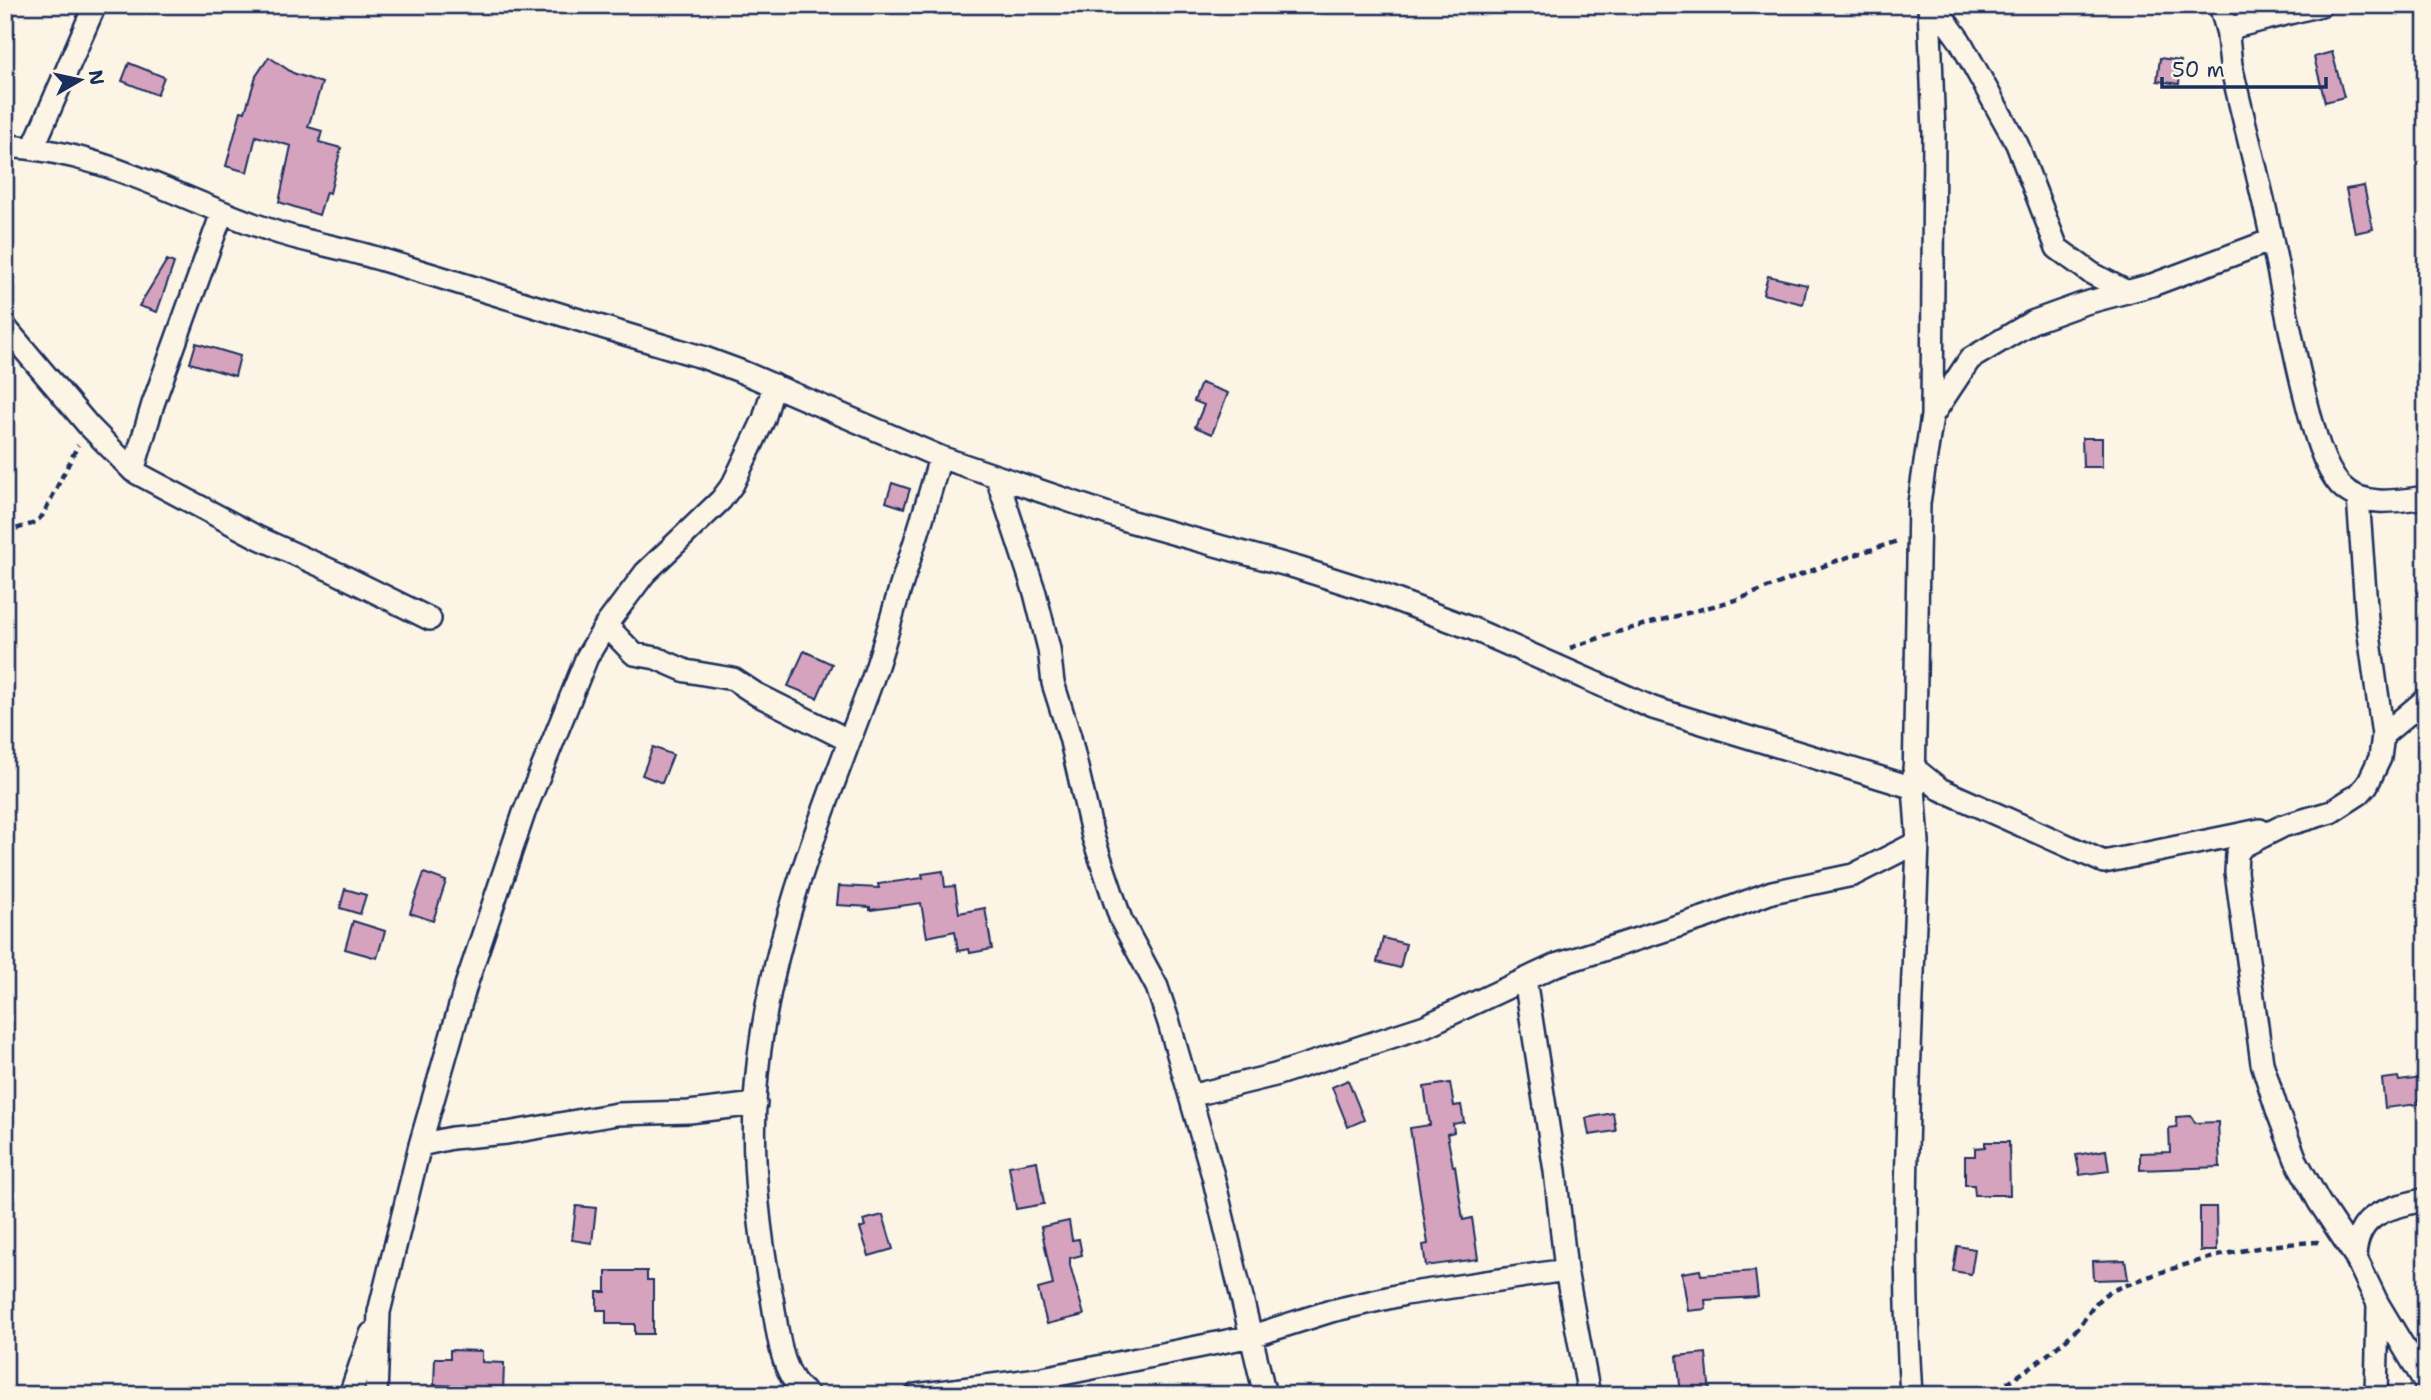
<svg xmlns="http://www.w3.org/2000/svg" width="2431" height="1400" font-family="'Shantell Sans',sans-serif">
  <rect width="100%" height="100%" fill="#fcf5e5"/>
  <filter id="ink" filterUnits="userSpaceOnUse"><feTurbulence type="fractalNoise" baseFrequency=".0143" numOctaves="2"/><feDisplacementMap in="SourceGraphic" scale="14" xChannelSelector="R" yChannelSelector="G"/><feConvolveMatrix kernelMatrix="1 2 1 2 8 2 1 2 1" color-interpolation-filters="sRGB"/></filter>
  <g filter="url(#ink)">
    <path fill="#d6a3bf" stroke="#1b2f5e" stroke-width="2" d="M2332 52 2344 97 2325 102 2314 57Z
      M269 57 293 73 322 83 308 127 322 131 319 142 341 148 330 193 326 192 319 215 279 202 291 146 256 136 247 172 226 166 241 111 245 112 256 76Z
      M2160 58 2181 61 2179 84 2157 81Z
      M129 63 164 77 157 95 122 81Z
      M2364 186 2373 229 2355 233 2346 189Z
      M167 260 174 263 157 312 139 306Z
      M1768 276 1807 285 1803 304 1763 294Z
      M196 343 240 356 235 376 190 363Z
      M1201 383 1228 393 1212 434 1195 427 1204 405 1194 401Z
      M2082 438H2102V467H2083Z
      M892 483 910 489 904 508 886 502Z
      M804 651 832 664 817 698 788 686Z
      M653 747 673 755 662 783 642 775Z
      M943 871 945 887 955 886 959 913 985 908 992 949 970 953 969 949 958 951 955 931 927 937 921 903 870 910V907L837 905 839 886 879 888 878 884 923 878 922 874Z
      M424 873 446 881 433 921 410 913Z
      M345 889 366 895 360 914 340 908Z
      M353 921 385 931 377 958 345 949Z
      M1383 938 1406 944 1400 968 1377 962Z
      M2398 1077 2399 1081 2422 1078 2424 1098 2418 1099 2419 1104 2385 1108 2382 1079Z
      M1348 1080 1364 1120 1348 1127 1332 1087Z
      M1450 1083 1454 1106 1461 1105 1464 1122 1453 1124 1454 1132 1447 1134 1453 1166H1455L1463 1220 1472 1218 1478 1259 1426 1266 1423 1245 1428 1244 1410 1128 1430 1125 1424 1087Z
      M1613 1113 1616 1131 1589 1135 1586 1118Z
      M2191 1116 2195 1123 2218 1122 2220 1167 2140 1170V1153L2170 1152 2169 1128 2177 1127 2176 1117Z
      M1985 1142H2009L2010 1195H1975L1974 1185H1965V1156H1975V1148L1985 1147Z
      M2106 1150 2109 1171 2080 1175 2076 1155Z
      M1037 1161 1044 1204 1016 1209 1009 1166Z
      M576 1206 596 1208 592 1243 572 1240Z
      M2200 1207H2216L2217 1251H2200Z
      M883 1215 893 1249 869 1256 860 1228 865 1226 863 1220Z
      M1069 1221 1072 1240 1079 1239 1082 1255 1070 1258V1265L1084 1315 1047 1324 1038 1289 1053 1285 1041 1227Z
      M1957 1246 1975 1249 1971 1274 1953 1271Z
      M2125 1260 2128 1279 2094 1280 2093 1261Z
      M1700 1270 1701 1275 1755 1271 1758 1297 1705 1300 1706 1309 1688 1311 1682 1273Z
      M606 1271H647V1280H653V1334H635V1324H606V1310H597V1292H606Z
      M450 1350 482 1351V1362L504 1363 503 1393 452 1395 453 1386 434 1385 435 1358H450Z
      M1706 1353 1710 1395H1681L1677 1356Z"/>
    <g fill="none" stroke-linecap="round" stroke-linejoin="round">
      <g stroke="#1b2f5e" stroke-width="26">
        <path id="minor" d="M1934 5 1960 41 2017 144 2057 248 2091 273 2127 292
          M2220 5 2228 34
          M2321 5 2234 27 2228 37 2231 65C2244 123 2260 182 2272 240 2283 293 2292 345 2305 396 2312 423 2321 464 2340 485 2362 508 2398 501 2426 497
          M5 146C106 151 183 202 276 232 311 243 348 249 383 260 490 292 596 326 702 357L740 371 940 457 1129 521 1298 568 1380 594 1473 629 1653 708 1914 788
          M33 148 95 5
          M5 327 88 425 133 471 257 537 339 574 430 619
          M1932 416 1970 359 2032 322 2082 304 2152 285 2272 240
          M133 471 153 404 222 213
          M997 478 1035 593 1049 649 1053 683 1070 737 1093 837 1121 920 1157 987 1169 1023 1213 1176 1265 1395
          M2358 497 2367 620 2383 735 2380 758 2367 785 2359 794 2331 812 2283 826 2243 846 2237 854 2236 872 2262 1063 2278 1113 2296 1160 2319 1202 2355 1256 2378 1304 2426 1384
          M606 625 634 654 656 658 686 671 733 679 756 694 848 740
          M2383 735 2426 699
          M1914 768 1940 789 2104 862 2260 830
          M1525 979 1555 1171 1566 1270 1589 1395
          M1190 1096 1275 1075 1425 1026 1556 965 1706 917 1772 892 1853 875 1918 842
          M420 1145 452 1138 507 1133 617 1114 689 1112 756 1104
          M2355 1256C2358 1211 2389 1209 2426 1199
          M350 1395 371 1334
          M376 1395 379 1312 420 1145 466 985 524 813 587 657 606 625 645 573 721 500 733 484 764 419 774 385
          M808 1395C778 1374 778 1326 771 1293 756 1215 749 1135 759 1056 775 926 825 807 870 686 882 654 890 621 900 589 914 545 928 502 940 457
          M916 1395 1038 1379 1252 1336 1331 1311 1405 1294 1566 1270
          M1911 1395C1899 1211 1912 1026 1918 842L1914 788 1919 503 1932 416 1934 133 1929 5
          M2376 1395 2378 1306"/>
      </g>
      <path stroke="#1b2f5e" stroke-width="4.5" stroke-dasharray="7 5" stroke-linecap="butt" d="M5 532 35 523 43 515 78 445
        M1570 648 1614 633 1739 599 1839 560 1898 541
        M1986 1395C2017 1378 2047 1357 2073 1333 2087 1320 2092 1302 2109 1292 2177 1264 2247 1244 2320 1242"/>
      <use href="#minor" stroke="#fcf5e5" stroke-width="21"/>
    </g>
  </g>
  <rect width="2431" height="1400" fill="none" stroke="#fcf5e5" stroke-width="28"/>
  <rect x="14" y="14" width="2403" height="1372" fill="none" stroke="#1b2f5e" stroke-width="2.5" filter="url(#ink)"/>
  <g transform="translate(80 80) rotate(81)" stroke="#fcf5e5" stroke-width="5" paint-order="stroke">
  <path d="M0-5L12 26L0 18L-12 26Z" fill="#1b2f5e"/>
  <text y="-10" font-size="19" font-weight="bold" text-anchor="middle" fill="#1b2f5e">N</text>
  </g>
  <path d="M2162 77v10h164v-10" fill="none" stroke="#1b2f5e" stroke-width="3.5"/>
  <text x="2172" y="77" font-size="21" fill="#1b2f5e" stroke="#fcf5e5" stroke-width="5" paint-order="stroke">50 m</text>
</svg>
